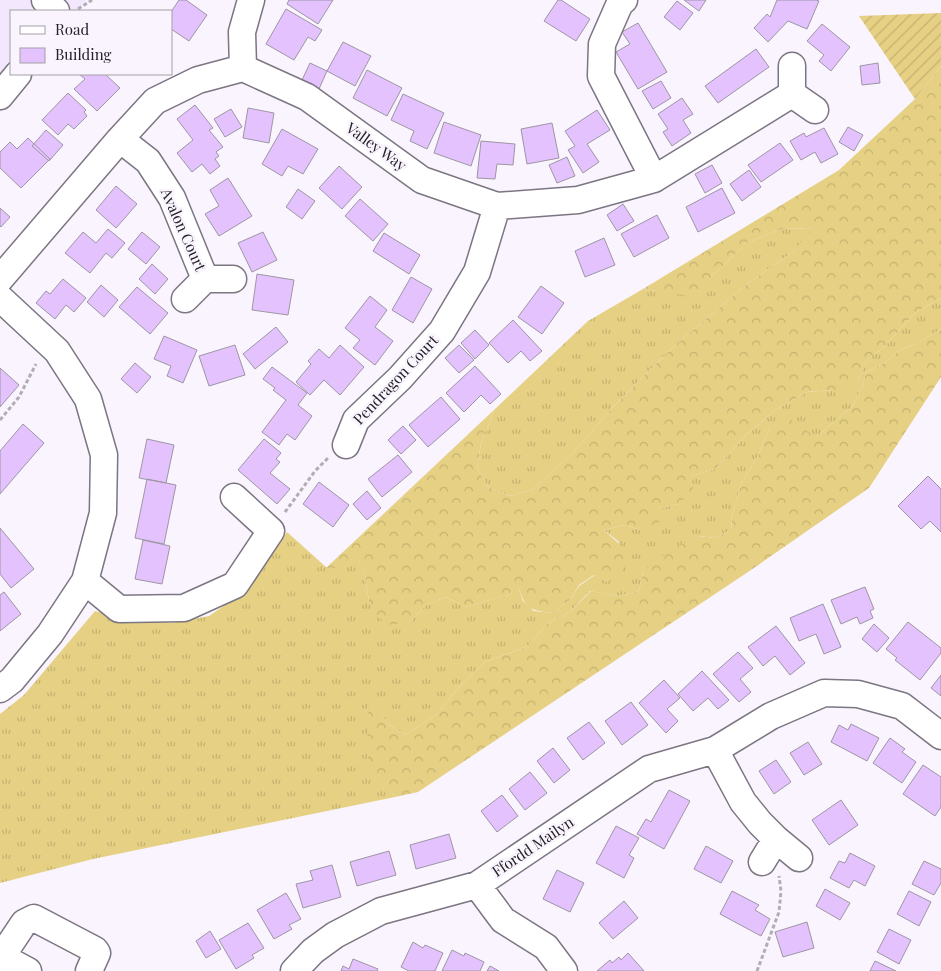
<svg xmlns="http://www.w3.org/2000/svg" width="941" height="971" font-family="'Playfair Display',serif">
  <defs>
    <pattern id="grass-tufts" width="24" height="20" patternUnits="userSpaceOnUse" patternTransform="scale(1.25)"><rect width="24" height="20" fill="#e6d083"/><path d="M3 7l-1-3M5 7V3M7 7l1-3M15 17l-1-3M17 17v-4M19 17l1-3" fill="none" stroke="#c5b271"/></pattern>
    <pattern id="forest-crowns" width="20" height="18" patternUnits="userSpaceOnUse" patternTransform="scale(1.25)"><rect width="20" height="18" fill="#e6d083"/><path d="M2 6a3 3 0 1 1 6 0M12 15a3 3 0 1 1 6 0" fill="none" stroke="#c5b271"/></pattern>
    <pattern id="garden-furrows" width="10" height="10" patternUnits="userSpaceOnUse" patternTransform="scale(1.25)"><rect width="10" height="10" fill="#e6d083"/><path d="M-1 1l2-2M0 10L10 0M9 11l2-2" fill="none" stroke="#c5b271"/></pattern>
  </defs>
  <rect width="100%" height="100%" fill="#f9f4fd"/>
  <path fill="#f2e7fc" d="M0 0H86L77 11H11V74H30L0 113Z"/>
  <path fill="url(#grass-tufts)" d="M814 228 793 252 747 284 673 347 613 407 573 453 532 490 510 496 488 487 477 468 481 443 495 409 588 321 643 289 697 296 713 275 747 243 781 229Z
    M941 298V329L916 344 900 350 884 363 866 373 862 387 852 407 816 437 802 429 770 427 758 456 742 482 732 515 731 530 716 538 697 536 643 572 639 591 619 596 590 591 570 612 547 624 528 646 485 662 457 689 437 714 405 735 387 723 369 695 374 767 395 797 93 859 0 883V714L24 695 95 611 131 620 172 623 209 616 247 590 287 532 326 567 342 568 358 558 365 576 369 602 409 623 426 605 446 597 465 607 511 594 516 581 523 601 534 611 552 613 571 599 579 586 595 575 608 582 619 542 604 530 625 525 643 531 662 508 678 504 692 476 715 469 744 437 775 410 807 392 833 390 858 381 868 359 883 348 915 313Z"/>
  <path fill="url(#forest-crowns)" d="M941 66V298L915 313 883 348 868 359 858 381 845 392 833 390 807 392 775 410 744 437 715 469 692 476 693 491 678 504 662 508 661 521 643 531 625 525 604 530C622 548 627 543 622 571L608 582 594 575 579 585 571 599 552 613C524 610 526 606 516 582L511 594 465 607 446 597 426 605 409 623 385 625 369 602 365 576 358 559 342 568H326L495 409 481 443 477 468 488 487 510 496 532 490 573 453 613 407 673 347 747 284 793 252 813 228 781 229 747 243 713 275 697 297 643 289 839 170 915 99Z
    M941 329V377L869 488 748 572 418 792 395 797 374 768 367 751 369 694 387 723 405 735 437 714 457 689 485 662 528 646 547 624 570 612 591 591 619 596 639 591 643 572 659 558 697 536 716 538 731 530 732 515 742 482 758 456 770 427 788 418 816 437 852 407 862 387 866 373 884 363 900 350 916 344Z"/>
  <path fill="url(#garden-furrows)" d="M941 13V66L915 99 859 16Z"/>
  <path fill="#e4c2fe" stroke="#9d96a3" d="M179 0H186L207 15 189 41 171 29V12Z
    M289 0H333L318 24 287 4Z
    M558 0H561L590 19 576 41 544 21Z
    M684 0H706L699 11Z
    M777 0H816L819 1 807 29 788 21 768 42 754 28 767 14 770 17Z
    M677 1 693 13 680 30 664 17Z
    M286 9 322 30 315 41 308 37 294 60 266 44Z
    M638 23 667 72 638 89 616 52 630 44 622 32Z
    M822 24 850 47 831 71 819 61 824 55 807 41Z
    M343 42 371 56 355 86 327 71Z
    M756 49 769 67 718 103 705 86Z
    M310 63 327 71 319 89 302 80Z
    M878 63 880 83 862 85 860 66Z
    M367 70 402 88 387 116 353 98Z
    M79 74H105L120 88 97 111 74 89 85 79Z
    M661 81 671 98 653 109 642 91Z
    M68 93 86 110 84 112 87 116 74 129 68 124 58 135 42 120Z
    M403 94 444 113 427 149 410 141 414 131 391 120Z
    M682 98 693 114 683 120 691 133 672 146 663 132 668 129 658 114Z
    M195 105 213 128 209 130 223 147 216 152 219 156 215 159 220 166 210 174 202 164 192 172 177 153 193 140 177 119Z
    M248 108 274 113 269 143 243 138Z
    M231 109 242 127 225 137 214 119Z
    M597 110 610 130 587 144 599 162 583 173 568 150 575 146 565 131Z
    M444 122 481 135 471 166 434 153Z
    M552 123 559 158 527 164 521 129Z
    M848 127 863 135 854 151 839 142Z
    M824 128 838 154 821 163 815 152 801 160 790 141 804 133 806 137Z
    M282 129 318 149 303 174 288 166 282 176 262 164Z
    M46 130 63 145 49 161 32 146Z
    M28 138 50 159 21 188 0 168V152L10 142 17 149Z
    M481 141 515 144 513 165 497 164 495 179 477 178Z
    M780 143 793 160 761 182 748 165Z
    M567 157 575 176 557 183 549 165Z
    M712 165 722 183 705 193 695 174Z
    M339 166 362 187 342 209 319 188Z
    M749 170 761 187 742 201 730 184Z
    M228 178 252 216 219 236 205 214 219 206 210 190Z
    M116 186 137 204 116 228 96 210Z
    M722 188 735 213 698 232 686 207Z
    M298 189 315 201 302 219 286 207Z
    M360 199 388 224 373 241 345 216Z
    M623 204 634 221 617 231 607 215Z
    M0 208 10 217 1 227 0 226Z
    M657 215 669 238 634 257 621 234Z
    M108 229 125 243 112 258 106 253 90 273 65 253 83 232 96 243Z
    M142 232 160 247 146 264 128 249Z
    M263 232 277 260 252 272 238 243Z
    M384 233 420 255 409 274 373 251Z
    M604 238 615 265 585 277 575 251Z
    M152 264 168 279 155 294 139 279Z
    M257 274 294 280 288 315 252 310Z
    M411 277 432 289 413 323 392 310Z
    M63 279 86 298 74 312 66 305 55 319 36 303 46 291 50 294Z
    M101 285 118 300 104 317 87 302Z
    M541 286 564 303 542 334 518 317Z
    M137 287 168 313 150 334 119 307Z
    M370 296 387 310 375 327 393 341 375 365 353 348 360 340 345 328Z
    M513 320 542 351 530 361 521 351 508 363 489 343Z
    M276 327 288 342 255 369 243 354Z
    M475 330 489 345 475 359 461 343Z
    M164 336 197 350 183 383 167 376 171 366 154 359Z
    M235 345 245 375 209 386 199 356Z
    M340 345 364 367 340 395 324 380 310 395 296 382 311 364 308 361 319 349 329 358Z
    M459 345 474 360 459 373 445 358Z
    M135 363 151 377 137 393 121 379Z
    M475 366 501 394 490 404 481 395 464 412 446 393Z
    M272 367 307 393 298 405 312 416 295 440 287 434 279 445 262 432 286 400 273 390 275 388 263 379Z
    M0 368 19 385 0 407Z
    M441 397 460 419 428 447 409 425Z
    M23 424 44 443 0 494V451Z
    M403 426 416 440 401 454 388 440Z
    M147 439 174 445 166 483 139 478Z
    M264 439 281 453 276 459 280 462 270 473 290 489 277 504 238 470Z
    M398 455 412 472 382 497 368 479Z
    M928 476 941 489V532L930 521 921 529 898 506Z
    M147 479 176 485 164 544 135 538Z
    M319 482 349 505 333 527 303 504Z
    M367 491 381 508 367 520 353 504Z
    M0 528 34 569 11 588 0 574Z
    M143 540 170 546 162 584 135 579Z
    M865 587 874 609 870 611 873 618 860 624 857 617 841 624 831 600Z
    M4 592 21 614 0 631V595Z
    M823 604 841 647 824 654 816 634 799 641 790 618Z
    M908 622 941 648V653L920 680 895 660 897 658 886 649Z
    M874 624 889 638 877 652 862 639Z
    M776 626 805 663 790 675 775 656 763 666 748 647Z
    M738 652 753 668 740 679 751 692 739 702 713 674Z
    M702 671 729 700 718 709 708 698 693 711 678 694Z
    M941 675V696L931 688Z
    M664 680 680 698 667 709 678 721 666 733 639 703Z
    M631 702 648 725 622 745 605 721Z
    M589 722 605 743 583 760 567 738Z
    M851 724 879 738 867 761 831 742 839 725 848 730Z
    M890 738 905 749 902 752 916 762 902 783 873 763Z
    M808 742 822 764 804 775 790 753Z
    M553 748 570 770 554 783 537 761Z
    M776 760 791 782 774 794 759 771Z
    M923 765 941 777V807L935 816 903 794Z
    M530 772 547 793 525 810 509 789Z
    M669 790 690 801 664 849 637 834 646 819 651 822Z
    M502 795 518 816 497 832 481 811Z
    M841 800 858 825 829 845 812 820Z
    M616 826 639 838 629 855 634 858 624 878 596 863Z
    M449 834 456 858 416 869 410 845Z
    M706 846 733 861 721 883 694 869Z
    M389 851 396 875 357 886 350 862Z
    M850 853 875 866 865 886 854 880 849 888 830 878 839 861 845 863Z
    M924 861 941 869V883L934 895 912 884Z
    M332 865 341 897 303 908 296 884 313 880 310 871Z
    M557 870 584 883 570 912 543 899Z
    M825 889 850 903 840 920 816 906Z
    M732 891 759 905 755 910 770 919 761 936 720 914Z
    M909 891 931 902 919 926 897 914Z
    M286 893 301 919 289 925 292 929 274 939 257 910Z
    M624 901 638 918 613 939 599 923Z
    M807 922 814 948 783 957 775 932Z
    M248 923 264 948 252 955 254 958 236 969 219 940Z
    M889 929 911 940 899 964 877 952Z
    M210 931 221 949 206 958 196 941Z
    M413 942 423 948 425 945 443 953 435 971H409L401 967Z
    M452 950 464 956 465 953 484 962 480 971H442Z
    M628 953 644 971H597L610 960 612 963 619 957 621 960Z
    M353 959 378 969 377 971H341L343 966 349 969Z
    M875 961 896 971H870Z
    M490 966 499 971H487Z"/>
  <g fill="none" stroke-linecap="round" stroke-linejoin="round">
    <g stroke="#7c7582" stroke-width="29">
      <path id="minor" d="M45 0 56 11
        M624 0 620 3 602 44 601 76 654 179
        M243 68 242 32 251 0
        M792 94 815 110
        M0 96 18 74
        M120 139 148 161 172 198 205 279
        M0 279 120 139 155 101 198 80 243 68 307 97 422 180 497 206 578 200 654 179 792 94V66
        M0 298 57 351 88 399 104 455 103 513 85 581 50 634 12 680 0 689
        M185 299 205 279H233
        M346 445 356 420 400 378 442 331 477 272 497 206
        M85 581 119 609 184 608 235 585 271 531 234 497
        M715 750 743 802 760 823 776 839
        M762 862 776 839 799 858
        M477 885 503 920 546 947 564 971
        M2 957 28 971
        M0 959 24 923 34 918 95 950 97 953 89 971
        M294 971 313 951 335 935 381 911 477 885 649 769 715 750 771 716 824 693 858 694 902 706 941 736"/>
    </g>
    <path stroke="#b1adb5" stroke-width="3" stroke-dasharray="4 2.5" stroke-linecap="butt" d="M78 9 92 0
      M0 420 19 397 36 364
      M285 512 315 471 328 458
      M757 971 779 912 781 891 779 876"/>
    <use href="#minor" stroke="#fff" stroke-width="26"/>
  </g>
  <g text-anchor="middle" stroke-width="5" stroke-linejoin="round" paint-order="stroke">
    <g font-size="15" fill="#242127" stroke="#f9f4fd">
      <text transform="translate(376 147) rotate(36)" y="5">Valley Way</text>
      <text transform="translate(183 230) rotate(66)" y="5">Avalon Court</text>
      <text transform="translate(396 380) rotate(-47)" y="5">Pendragon Court</text>
      <text transform="translate(533 847) rotate(-34)" y="5">Ffordd Mailyn</text>
    </g>
  </g>
  <rect x="10" y="10" width="162" height="65" fill="#f9f4fd" stroke="#a4a0a7"/>
  <rect x="20" y="26" width="25" height="8" fill="#ffffff" stroke="#a4a0a7"/>
  <text x="55" y="35" font-size="15" fill="#242127">Road</text>
  <rect x="20" y="48" width="25" height="15" fill="#e4c2fe" stroke="#a4a0a7"/>
  <text x="55" y="60" font-size="15" fill="#242127">Building</text>
</svg>
